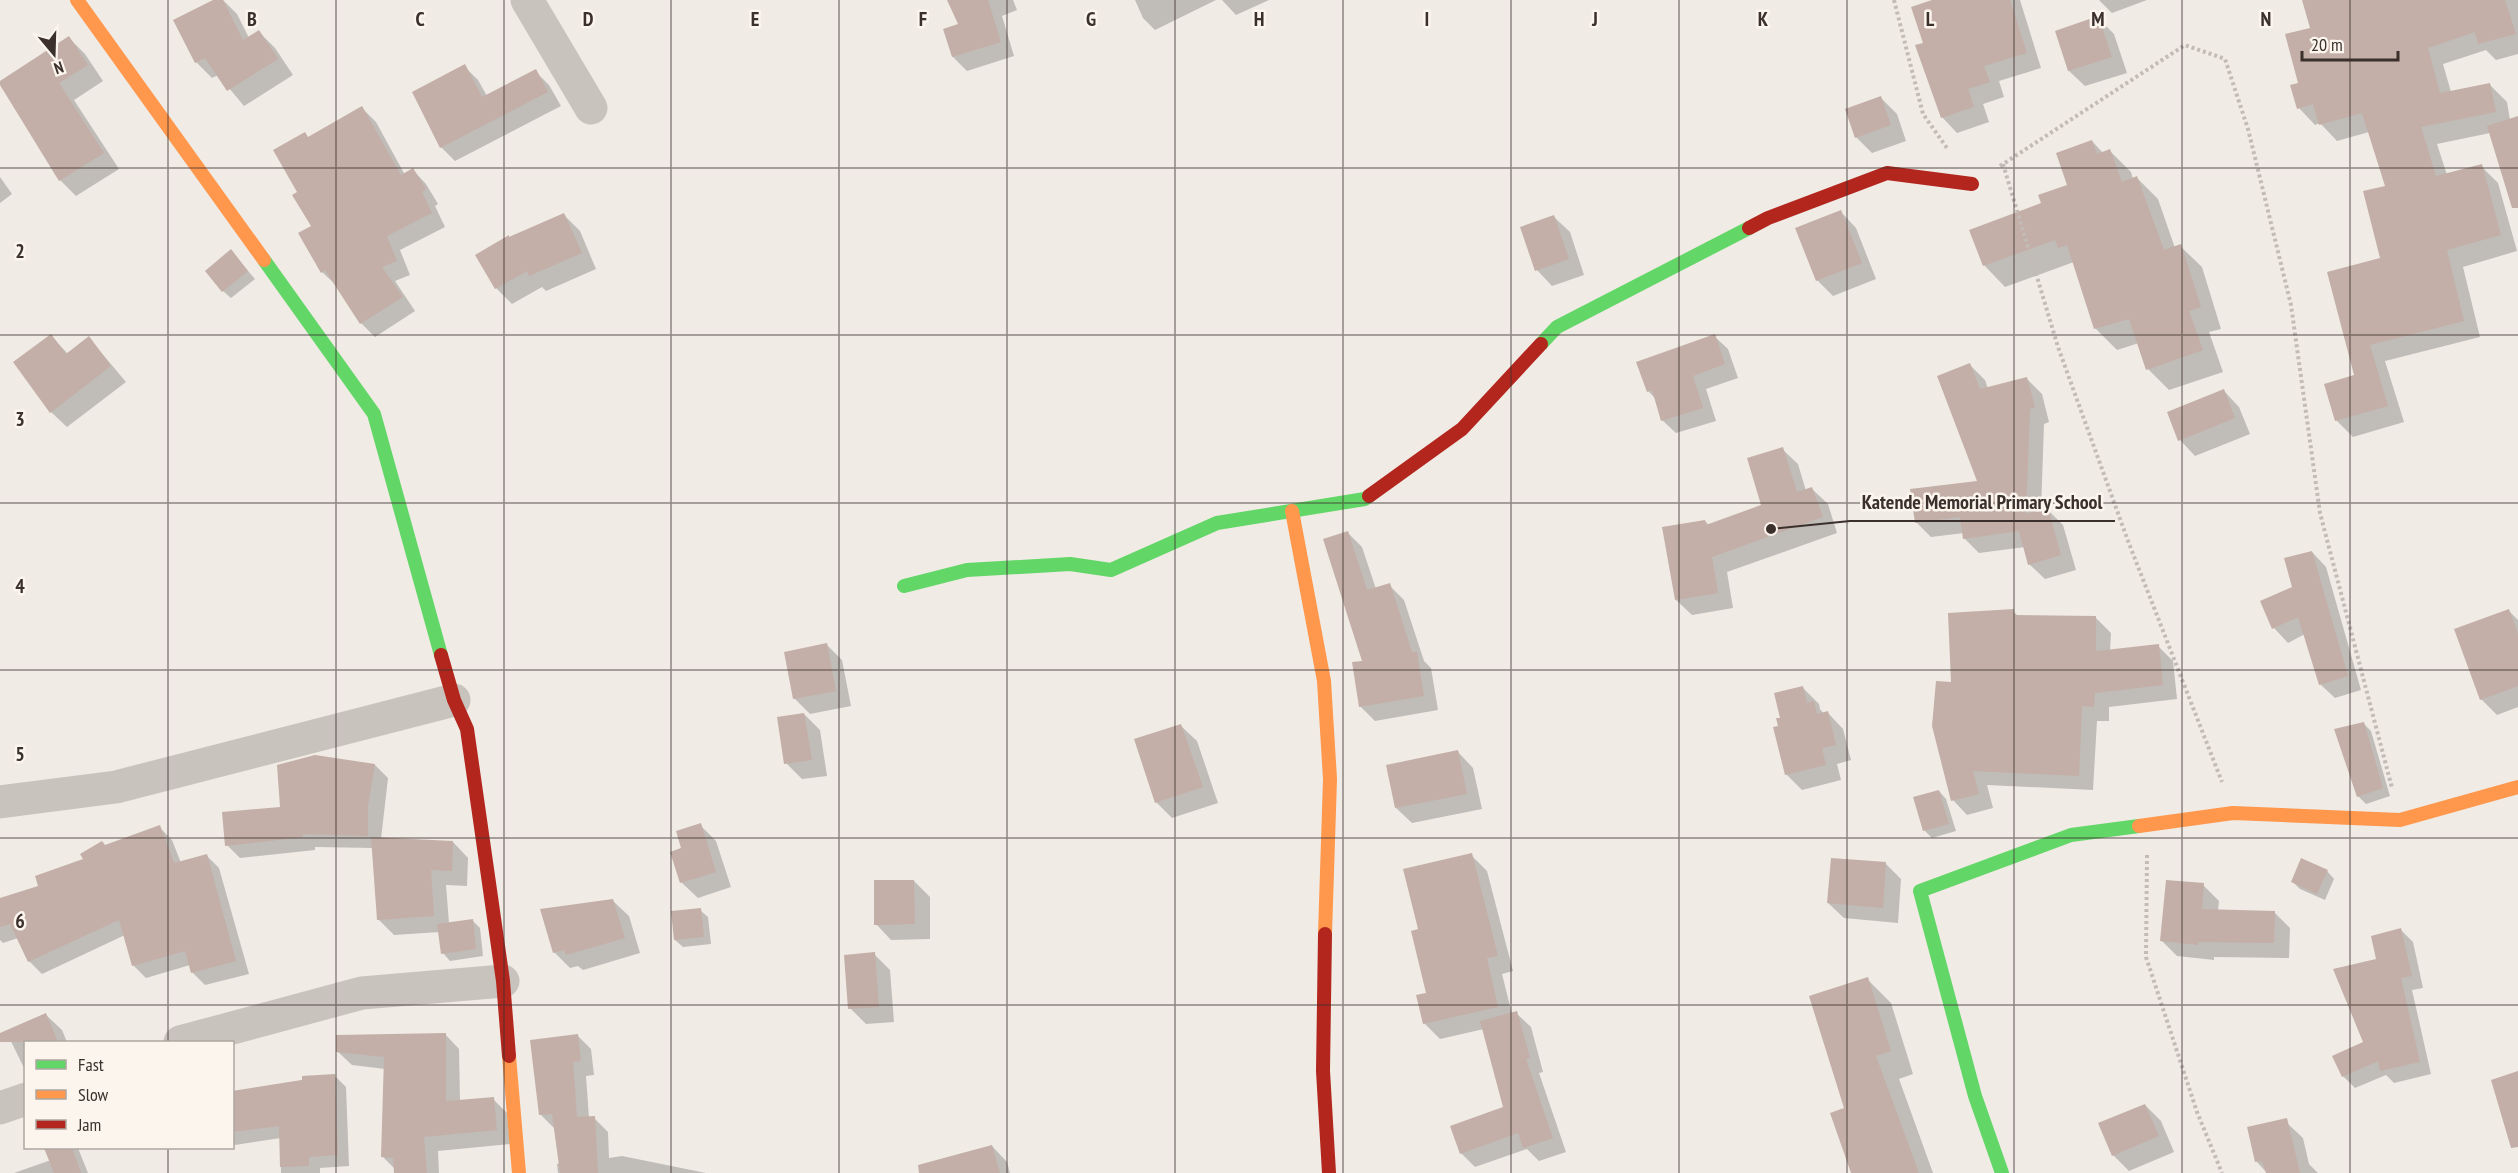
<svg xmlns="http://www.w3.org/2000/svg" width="2518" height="1173" font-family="'PT Sans Narrow',sans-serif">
  <rect width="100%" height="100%" fill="#f0ebe5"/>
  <path fill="#0003" d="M217 0H223L237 14 249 38 259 32 275 48 293 75 244 106 218 75 212 78 196 62Z
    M949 0H1013L1017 10 1002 16 1014 56 967 71 953 57 945 30 960 25Z
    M1135 0H1216L1155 30 1143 18Z
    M1222 0H1269L1236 15Z
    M1937 0H2020L2041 68 1999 81 2004 97 1983 104 1989 122 1957 133 1942 117 1925 44Z
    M2099 0H2147L2112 13Z
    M2304 0H2518V54L2496 60 2486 50 2443 64 2451 92 2490 85 2507 102 2510 120 2518 117V183L2490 133 2437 144 2447 175 2481 166 2498 183 2517 251 2463 267 2480 337 2385 361 2404 422 2353 437 2336 420 2356 376 2382 259 2387 187 2369 132 2337 141 2320 123 2315 125 2299 108 2300 84 2312 29Z
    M2098 18 2114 34 2127 73 2085 86 2069 71 2056 32Z
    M69 38 85 54 103 81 74 100 119 169 76 196 60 180 0 82Z
    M464 66 478 80 487 96 535 71 549 85 561 106 455 161 441 147Z
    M1881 98 1897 114 1906 141 1872 153 1856 137Z
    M362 108 376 122 405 175 413 170 426 184 438 204 435 206 445 227 400 250 410 275 395 281 415 311 375 337 361 323 336 285 322 272 314 226 299 193 309 138Z
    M2092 141 2103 153 2109 150 2131 172 2133 179 2137 178 2158 199 2175 248 2180 246 2202 267 2221 329 2209 332 2223 372 2169 390 2148 369 2139 343 2117 350 2096 329 2074 262 2005 287 1984 265 2043 204 2069 185Z
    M0 177 12 194 0 203Z
    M1841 212 1856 228 1876 279 1833 296 1817 280Z
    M564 215 580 231 596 269 546 291 542 287 512 304 496 288 505 239Z
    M1554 217 1570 232 1584 275 1552 286 1537 270Z
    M231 251 255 279 231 298 223 291Z
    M51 336 68 354 89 338 126 382 67 427 51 412Z
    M1714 336 1728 349 1738 378 1706 389 1716 421 1676 433 1662 420 1657 400 1648 391Z
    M1970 365 1985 380 1988 389 2026 378 2042 394 2049 422 2044 424 2041 511 2048 510 2063 525 2076 570 2045 579 2029 564 2025 547 1979 553 1964 538V533L1931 537 1916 522 1979 482Z
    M2224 391 2239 407 2250 434 2195 456 2180 440Z
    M1782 449 1798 464 1806 491 1812 489 1828 504 1837 533 1727 572 1733 608 1692 615 1676 600 1705 521 1709 525 1763 506Z
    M1348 533 1362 547 1376 589 1389 585 1404 600 1424 661 1431 668 1438 710 1375 721 1360 706 1364 662Z
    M2312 552 2326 567 2361 690 2335 698 2320 684 2305 634 2288 643 2274 628Z
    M2508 610 2518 620V707L2497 715 2481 699Z
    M2013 611 2018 616 2096 618 2111 633 2110 651 2158 646 2173 661 2177 699 2109 707V721H2097L2093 790 1987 785 1993 808 1967 815 1953 800V683Z
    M827 645 842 660 851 706 810 714 794 698Z
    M1803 688 1819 704 1820 709 1824 714 1828 713 1843 729 1851 760 1837 764 1841 780 1802 790 1786 774 1780 727 1782 719Z
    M804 714 820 730 827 776 802 779 786 763Z
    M2363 723 2371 731 2390 796 2366 804 2358 796Z
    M1181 726 1197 741 1218 803 1172 818 1156 802Z
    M1458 752 1473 768 1482 809 1412 823 1396 808Z
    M375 765 388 778 381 839 453 842 468 858 467 886 446 885 449 923 472 920 480 928 483 956 450 961 443 953 440 932 394 935 378 919 373 848 315 847V850L240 858 227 845 281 808Z
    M1939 791 1946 799 1956 831 1932 838 1925 831 1915 798Z
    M700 825 716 841 731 887 698 898 682 883 672 853 683 849Z
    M159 827 172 840 181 863 206 855 219 868 249 974 205 985 192 972 190 965 146 978 133 965 125 935 42 974 29 961 18 938 3 943 0 940V900L40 887 106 847Z
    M1471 855 1487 871 1513 971 1502 974 1512 1014 1516 1013 1531 1027 1543 1072 1539 1073 1566 1152 1539 1161 1527 1149 1475 1167 1461 1153 1505 1108 1484 1029 1440 1039 1424 1023 1428 994 1419 930Z
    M1886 864 1901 879 1898 923 1844 918 1828 903Z
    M2327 871 2334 879 2325 900 2300 889 2293 882Z
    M914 881 930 897V939L891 940 876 924Z
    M2203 885 2219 901 2218 911 2274 912 2290 928 2289 958 2214 957V960L2177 956 2161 940Z
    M613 901 629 916 640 953 583 970 578 966 570 968 554 952Z
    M700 910 708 917 711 944 683 947 675 940Z
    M2401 930 2413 942 2423 988 2412 990 2431 1074 2394 1083 2386 1075 2355 1088 2343 1076 2364 1042 2378 960Z
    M874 954 890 970 894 1022 866 1024 850 1008Z
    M1867 979 1891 1003 1913 1074 1899 1079 1933 1173H1853L1846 1109Z
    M46 1015 62 1030 67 1042H26V1072L6 1031Z
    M445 1034 459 1049 460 1101 493 1099 507 1113 510 1144 438 1151 439 1173H395V1169L382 1156 385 1069 352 1065 337 1051Z
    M577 1035 591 1049 594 1075 586 1076 589 1118H594L608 1132 609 1158 622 1156 706 1173H558L557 1164 560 1163 554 1128 540 1114Z
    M334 1075 346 1087 349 1166 320 1168V1173H281V1138L235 1145 232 1143V1092Z
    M2145 1105 2161 1121 2174 1152 2129 1171 2113 1155Z
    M2287 1123 2303 1138 2309 1164 2318 1173H2267L2257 1162Z
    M992 1146 1007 1162 1010 1173H966Z
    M46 1148H78L88 1173H14L51 1160Z"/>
  <path fill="#c3afa7" d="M213 0H223L243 40 259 30 278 59 227 91 205 58 195 63 173 20Z
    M947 0H988L1001 42 952 57 943 29 958 24Z
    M1932 0H2010L2027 53 1984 66 1990 82 1968 89 1974 107 1941 118 1915 45 1923 43 1911 7Z
    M2302 0H2505L2516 34 2478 44 2475 32 2428 48 2440 93 2490 83 2496 112 2421 127 2436 176 2482 164 2501 235 2447 250 2464 321 2370 345 2388 406 2335 421 2324 384 2354 375 2327 272 2380 258 2363 191 2385 186 2362 113 2319 125 2313 104 2297 109 2290 85 2298 83 2285 34 2310 28Z
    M2098 16 2112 57 2068 71 2055 31Z
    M69 36 88 65 59 83 104 153 59 181 0 85V81Z
    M465 64 482 97 536 69 548 92 440 148 412 92Z
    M1881 96 1891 125 1855 138 1845 109Z
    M362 106 401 175 413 168 426 189 422 192 432 213 387 236 397 261 382 267 403 297 360 324 325 270 321 273 298 233 311 226 292 195 297 192 273 150 305 132 308 137Z
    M2518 116V208H2512L2487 126Z
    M2092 140 2097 154 2110 149 2122 182 2137 176 2164 250 2181 244 2201 307 2189 311 2203 350 2146 370 2129 319 2094 329 2067 245 2058 248 2055 240 1983 266 1969 230 2041 203 2038 195 2067 185 2056 153Z
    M1841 210 1862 263 1816 281 1795 228Z
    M564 213 582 253 529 276 527 271 495 289 475 255 509 235V237Z
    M1554 215 1569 259 1535 271 1520 227Z
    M231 249 248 271 222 292 205 271Z
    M51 334 66 354 89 336 111 366 50 413 13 362Z
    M1715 334 1725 364 1693 376 1703 408 1661 421 1652 390 1647 392 1636 362Z
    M1970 363 1980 389 2027 377 2035 407 2030 409 2026 514 2048 508 2061 555 2028 565 2019 531 1963 539 1960 517 1915 523 1910 489 1977 481 1937 376Z
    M2224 389 2235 418 2178 441 2167 412Z
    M1783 447 1797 492 1812 487 1823 517 1712 557 1718 593 1675 600 1662 527 1705 520 1706 525 1761 505 1747 458Z
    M1348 531 1367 590 1390 583 1412 652H1417L1424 696 1359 707 1352 662 1362 661 1323 539Z
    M2312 551 2348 676 2319 685 2298 617 2272 629 2260 601 2292 587 2284 558Z
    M2014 609V615L2096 616V651L2159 644 2163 685 2095 693 2094 707 2082 706 2079 776 1973 771 1979 794 1951 801 1932 726 1936 681 1951 682 1948 613Z
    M2509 609 2518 634V686L2480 700 2454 629Z
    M827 643 836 691 793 699 784 652Z
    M1803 686 1807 703 1814 701 1817 714 1828 711 1836 745 1822 748 1826 765 1785 775 1773 727 1778 726 1776 718H1780L1774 693Z
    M804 713 812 760 784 764 777 717Z
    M2364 722 2383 788 2357 797 2334 729Z
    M1181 724 1203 787 1155 803 1134 739Z
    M1458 750 1467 794 1395 808 1386 765Z
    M315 755 375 764 368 806V836L303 834V837L225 846 222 812 280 807 277 765Z
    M1939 790 1949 824 1923 831 1913 797Z
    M701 823 716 872 680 883 670 852 681 848 676 831Z
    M160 825 174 863 207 854 236 961 191 973 185 951 132 966 119 920 28 962 10 924 0 927V898L38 886 35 876 83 859 80 854 102 841 105 845Z
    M371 837 453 841 452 871 431 870 434 916 377 920Z
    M1472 853 1498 956 1487 958 1498 1007 1423 1024 1416 995 1426 993 1411 931 1418 929 1403 869Z
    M1831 858 1886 862 1883 908 1827 903Z
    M2301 858 2328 870 2317 894 2291 882Z
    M874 880H914L915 924 874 925Z
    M2166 880 2204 883 2202 909 2275 911 2274 943 2198 942V945L2160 941Z
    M613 899 625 938 566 955 564 950 553 953 540 909Z
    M701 908 704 937 674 940 671 911Z
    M473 919 476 949 441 954 437 924Z
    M2401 928 2412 976 2401 978 2420 1062 2380 1071 2378 1061 2342 1077 2332 1056 2363 1042 2333 969 2376 959 2371 936Z
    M875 952 879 1007 848 1009 844 955Z
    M1868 977 1891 1051 1876 1056 1919 1173H1851L1830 1113 1844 1108 1809 996Z
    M1517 1011 1530 1058 1526 1059 1553 1138 1523 1148 1518 1133 1460 1154 1450 1126 1503 1107 1480 1021Z
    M46 1013 58 1042H0V1033Z
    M446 1033V1101L494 1097 497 1130 424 1137 427 1173H394L393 1158 381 1157 384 1057 336 1052V1035Z
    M578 1034 581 1061 573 1062 577 1117 595 1116 598 1173H560L552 1114 539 1115 530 1040Z
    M2518 1071V1147L2511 1148 2491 1080Z
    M335 1074 338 1155 309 1157V1166L280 1167 279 1126 232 1132V1091L302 1080V1076Z
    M2145 1104 2159 1136 2112 1156 2098 1123Z
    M2287 1118 2300 1173H2266L2262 1161 2255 1162 2247 1127Z
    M992 1145 1000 1173H919L918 1165Z
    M44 1148H72L81 1173H54Z"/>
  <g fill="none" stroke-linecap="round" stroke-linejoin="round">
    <path stroke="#c2bbb6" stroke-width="4" stroke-dasharray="3 3" stroke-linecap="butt" d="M1894 0 1923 114 1947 148
      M2003 164 2058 347 2128 541 2222 782
      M2000 166 2185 45 2225 59 2248 129 2291 305 2320 513 2392 788
      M2147 855 2146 957 2197 1112 2222 1173"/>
    <path stroke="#c9c3be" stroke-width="33" d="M527 0 591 108
      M0 802 116 787 454 700
      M180 1042 362 993 503 981
      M0 1108 26 1099"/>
    <path stroke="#63d668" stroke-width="14" d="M264 260 374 414 441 655
      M1541 344 1557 327 1749 228
      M904 586 967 570 1070 564 1111 570 1217 523 1365 499 1369 496
      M2002 1173 1975 1096 1920 891 2071 835 2139 826"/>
    <path stroke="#ff974d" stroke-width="14" d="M77 0 264 260
      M1292 511 1324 681 1330 779 1325 934
      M2139 826 2233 813 2400 820 2518 787
      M509 1056 519 1173"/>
    <path stroke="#b3261e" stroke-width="14" d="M1749 228 1768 218 1887 173 1972 184
      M1369 496 1462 429 1541 344
      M441 655 454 700 467 729 503 981 509 1056
      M1325 934 1323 1071 1329 1173"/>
  </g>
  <path fill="none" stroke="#3b302b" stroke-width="1.5" stroke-opacity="0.55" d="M168 0V1042M336 0V1173M504 0V1173M671 0V1173M839 0V1173M1007 0V1173M1175 0V1173M1343 0V1173M1511 0V1173M1679 0V1173M1847 0V1173M2014 0V1173M2182 0V1173M2350 0V1173M0 168H2518M0 335H2518M0 503H2518M0 670H2518M0 838H2518M0 1005H2518M168 1148V1173"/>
  <g font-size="20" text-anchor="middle" font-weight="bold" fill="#3b302b" stroke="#fbf5ee" stroke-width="5" stroke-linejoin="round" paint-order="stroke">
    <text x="252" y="26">B</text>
    <text x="420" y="26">C</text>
    <text x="588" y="26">D</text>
    <text x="755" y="26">E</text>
    <text x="923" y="26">F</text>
    <text x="1091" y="26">G</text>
    <text x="1259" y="26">H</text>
    <text x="1427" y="26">I</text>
    <text x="1595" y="26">J</text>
    <text x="1763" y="26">K</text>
    <text x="1930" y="26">L</text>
    <text x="2098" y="26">M</text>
    <text x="2266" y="26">N</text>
    <text x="20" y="258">2</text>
    <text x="20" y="426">3</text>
    <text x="20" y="593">4</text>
    <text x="20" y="761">5</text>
    <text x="20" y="928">6</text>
  </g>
  <path fill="none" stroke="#3b302b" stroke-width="2" d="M1771 529L1850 521H2115"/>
  <circle fill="#3b302b" stroke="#fbf5ee" stroke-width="2" cx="1771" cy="529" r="6"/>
  <g font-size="20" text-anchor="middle" font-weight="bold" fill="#3b302b" stroke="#fbf5ee" stroke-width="5" stroke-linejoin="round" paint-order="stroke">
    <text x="1982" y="509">Katende Memorial Primary School</text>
  </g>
  <rect x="24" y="1041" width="210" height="108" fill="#fbf5ee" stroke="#aea6a0" stroke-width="1.5"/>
  <rect x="36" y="1060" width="30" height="9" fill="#63d668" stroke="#aea6a0" stroke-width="1.5"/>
  <text x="78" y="1071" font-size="18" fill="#3b302b">Fast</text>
  <rect x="36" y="1090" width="30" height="9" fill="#ff974d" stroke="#aea6a0" stroke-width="1.5"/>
  <text x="78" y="1101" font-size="18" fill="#3b302b">Slow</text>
  <rect x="36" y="1120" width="30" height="9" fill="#b3261e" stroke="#aea6a0" stroke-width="1.5"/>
  <text x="78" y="1131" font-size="18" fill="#3b302b">Jam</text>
  <g transform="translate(54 54) rotate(161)" stroke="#fbf5ee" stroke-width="4.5" paint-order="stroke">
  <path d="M0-4.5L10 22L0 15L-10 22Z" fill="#3b302b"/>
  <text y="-9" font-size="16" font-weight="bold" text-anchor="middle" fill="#3b302b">N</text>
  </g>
  <path d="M2302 51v9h96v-9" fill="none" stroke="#3b302b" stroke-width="3"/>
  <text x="2311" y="51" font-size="18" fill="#3b302b" stroke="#fbf5ee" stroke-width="4.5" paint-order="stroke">20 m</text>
</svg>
